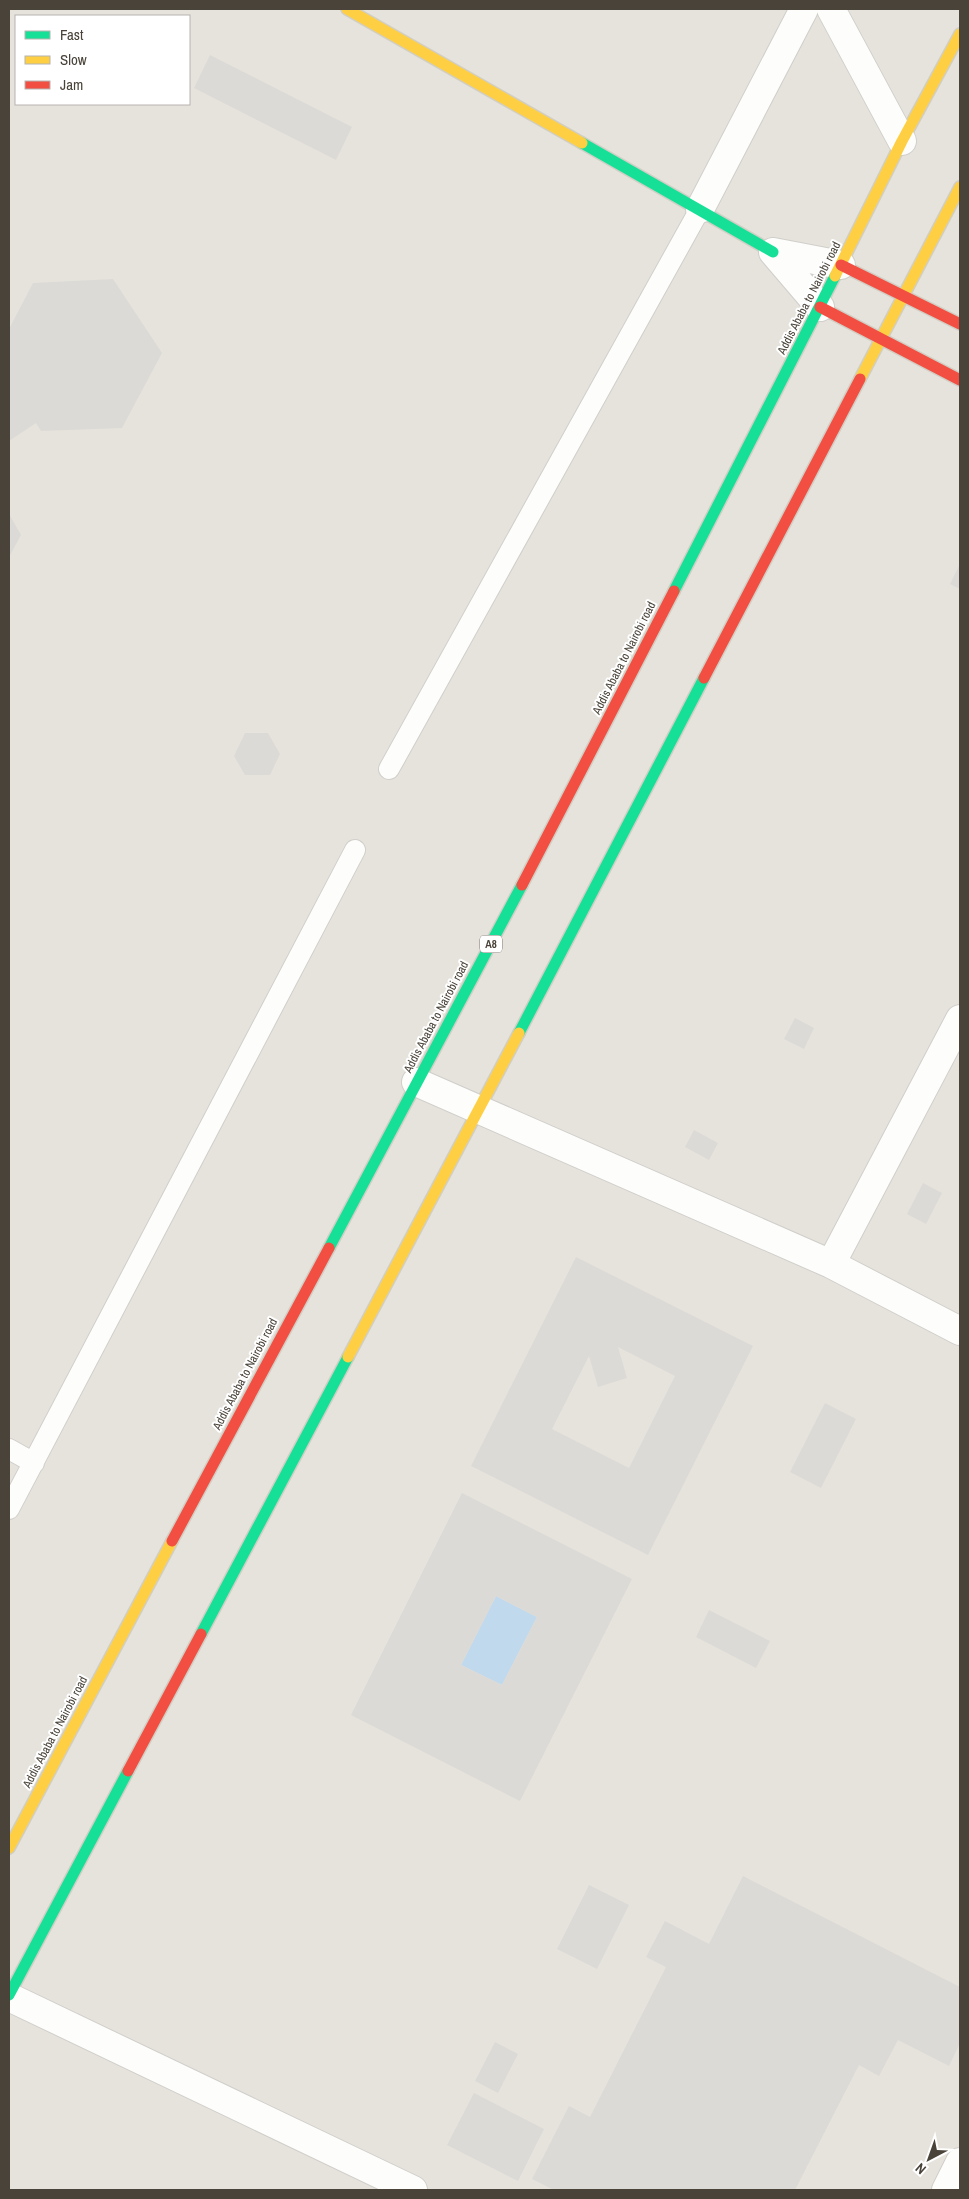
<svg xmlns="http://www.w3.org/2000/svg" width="969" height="2199" font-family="'Archivo Narrow',sans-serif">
  <rect width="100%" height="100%" fill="#f3f1ed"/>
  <path fill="#e6e3dc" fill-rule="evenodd" d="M9 9H960V2190H9ZM16 16H189V104H16Z"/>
  <path fill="#c1d9ed" d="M496 1596 537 1617 502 1685 461 1665Z"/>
  <path fill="#dcdad6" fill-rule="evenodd" d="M210 55 352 127 336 160 194 88Z
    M113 279 162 353 122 428 41 431 36 423 9 441V329L33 283Z
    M9 514 21 535 9 557Z
    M960 564V589L950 584Z
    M245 733H268L280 754 270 775H245L234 756Z
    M795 1018 814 1028 804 1049 784 1039Z
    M694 1130 718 1143 709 1160 685 1147Z
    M923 1183 942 1193 926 1224 907 1214Z
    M576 1257 753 1346 648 1555 471 1466ZM618 1347 675 1376 629 1468 552 1429 589 1356 598 1387 627 1378Z
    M825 1403 856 1419 821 1488 790 1472Z
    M462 1493 632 1579 520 1801 351 1715ZM496 1596 537 1617 502 1685 461 1665Z
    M709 1610 770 1641 756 1668 696 1637Z
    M743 1876 960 1987V2043L949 2066 898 2040 879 2076 859 2065 795 2190H554L532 2179 569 2106 590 2117 666 1967 646 1957 665 1921 709 1944Z
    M589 1885 629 1905 597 1969 557 1949Z
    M495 2042 518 2054 498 2093 475 2081Z
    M474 2093 544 2129 518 2181 447 2145Z"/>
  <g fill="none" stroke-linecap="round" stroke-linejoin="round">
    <g stroke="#d1cfcb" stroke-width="22">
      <path id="lane" d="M389 769 700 209
        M9 1449 34 1463
        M9 1509 355 850"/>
    </g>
    <g stroke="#d1cfcb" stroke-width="30">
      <path id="street" d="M831 9 902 141
        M700 209 804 9
        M773 252 820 307
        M773 252 841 265
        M416 1082 831 1264 960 1331
        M831 1264 960 1019
        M9 1997 413 2190
        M946 2190 960 2162"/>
    </g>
    <g stroke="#d1cec4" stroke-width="14">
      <path id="fast" d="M582 143 773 252
        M674 591 835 276
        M519 1033 704 678
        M329 1248 522 885
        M201 1634 348 1357
        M9 1995 128 1771"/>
    </g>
    <g stroke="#d1cec4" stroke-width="14">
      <path id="slow" d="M347 9 582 143
        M835 276 902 141 960 34
        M860 379 960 187
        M348 1357 519 1033
        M9 1848 172 1541"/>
    </g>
    <g stroke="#d1cec4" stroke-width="14">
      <path id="jam" d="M841 265 960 324
        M820 307 960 380
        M704 678 860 379
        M522 885 674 591
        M172 1541 329 1248
        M128 1771 201 1634"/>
    </g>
    <use href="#lane" stroke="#fdfdfc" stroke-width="20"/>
    <use href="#street" stroke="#fdfdfc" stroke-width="28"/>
    <use href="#fast" stroke="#16e098" stroke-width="11"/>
    <use href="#slow" stroke="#ffcf43" stroke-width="11"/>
    <use href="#jam" stroke="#f24e42" stroke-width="11"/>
  </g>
  <g text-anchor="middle" stroke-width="4" stroke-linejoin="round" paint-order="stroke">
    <rect fill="#fff" stroke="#807b74" stroke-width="1" x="480" y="935.5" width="22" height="17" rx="4"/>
    <g font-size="11" font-weight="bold" fill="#494339">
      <text x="491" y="948">A8</text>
    </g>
    <g font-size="12" fill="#494339" stroke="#fff">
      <text transform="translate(809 298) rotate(-63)" y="4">Addis Ababa to Nairobi road</text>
      <text transform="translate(624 658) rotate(-63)" y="4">Addis Ababa to Nairobi road</text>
      <text transform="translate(436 1017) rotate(-62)" y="4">Addis Ababa to Nairobi road</text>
      <text transform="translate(245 1374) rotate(-62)" y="4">Addis Ababa to Nairobi road</text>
      <text transform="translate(55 1732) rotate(-62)" y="4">Addis Ababa to Nairobi road</text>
    </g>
  </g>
  <rect width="969" height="2199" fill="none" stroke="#494339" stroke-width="20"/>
  <rect x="15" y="15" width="175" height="90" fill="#ffffff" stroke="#b6b4b0"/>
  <rect x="25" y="31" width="25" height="8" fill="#16e098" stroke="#b6b4b0"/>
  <text x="60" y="40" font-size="15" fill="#494339">Fast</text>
  <rect x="25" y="56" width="25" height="8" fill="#ffcf43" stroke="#b6b4b0"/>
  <text x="60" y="65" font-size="15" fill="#494339">Slow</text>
  <rect x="25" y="81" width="25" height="8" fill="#f24e42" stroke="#b6b4b0"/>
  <text x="60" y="90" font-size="15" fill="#494339">Jam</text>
  <g transform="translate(929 2159) rotate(221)" stroke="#ffffff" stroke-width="4" paint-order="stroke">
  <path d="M0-4L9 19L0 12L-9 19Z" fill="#494339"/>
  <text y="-8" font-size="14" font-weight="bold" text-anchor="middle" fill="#494339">N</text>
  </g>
</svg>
